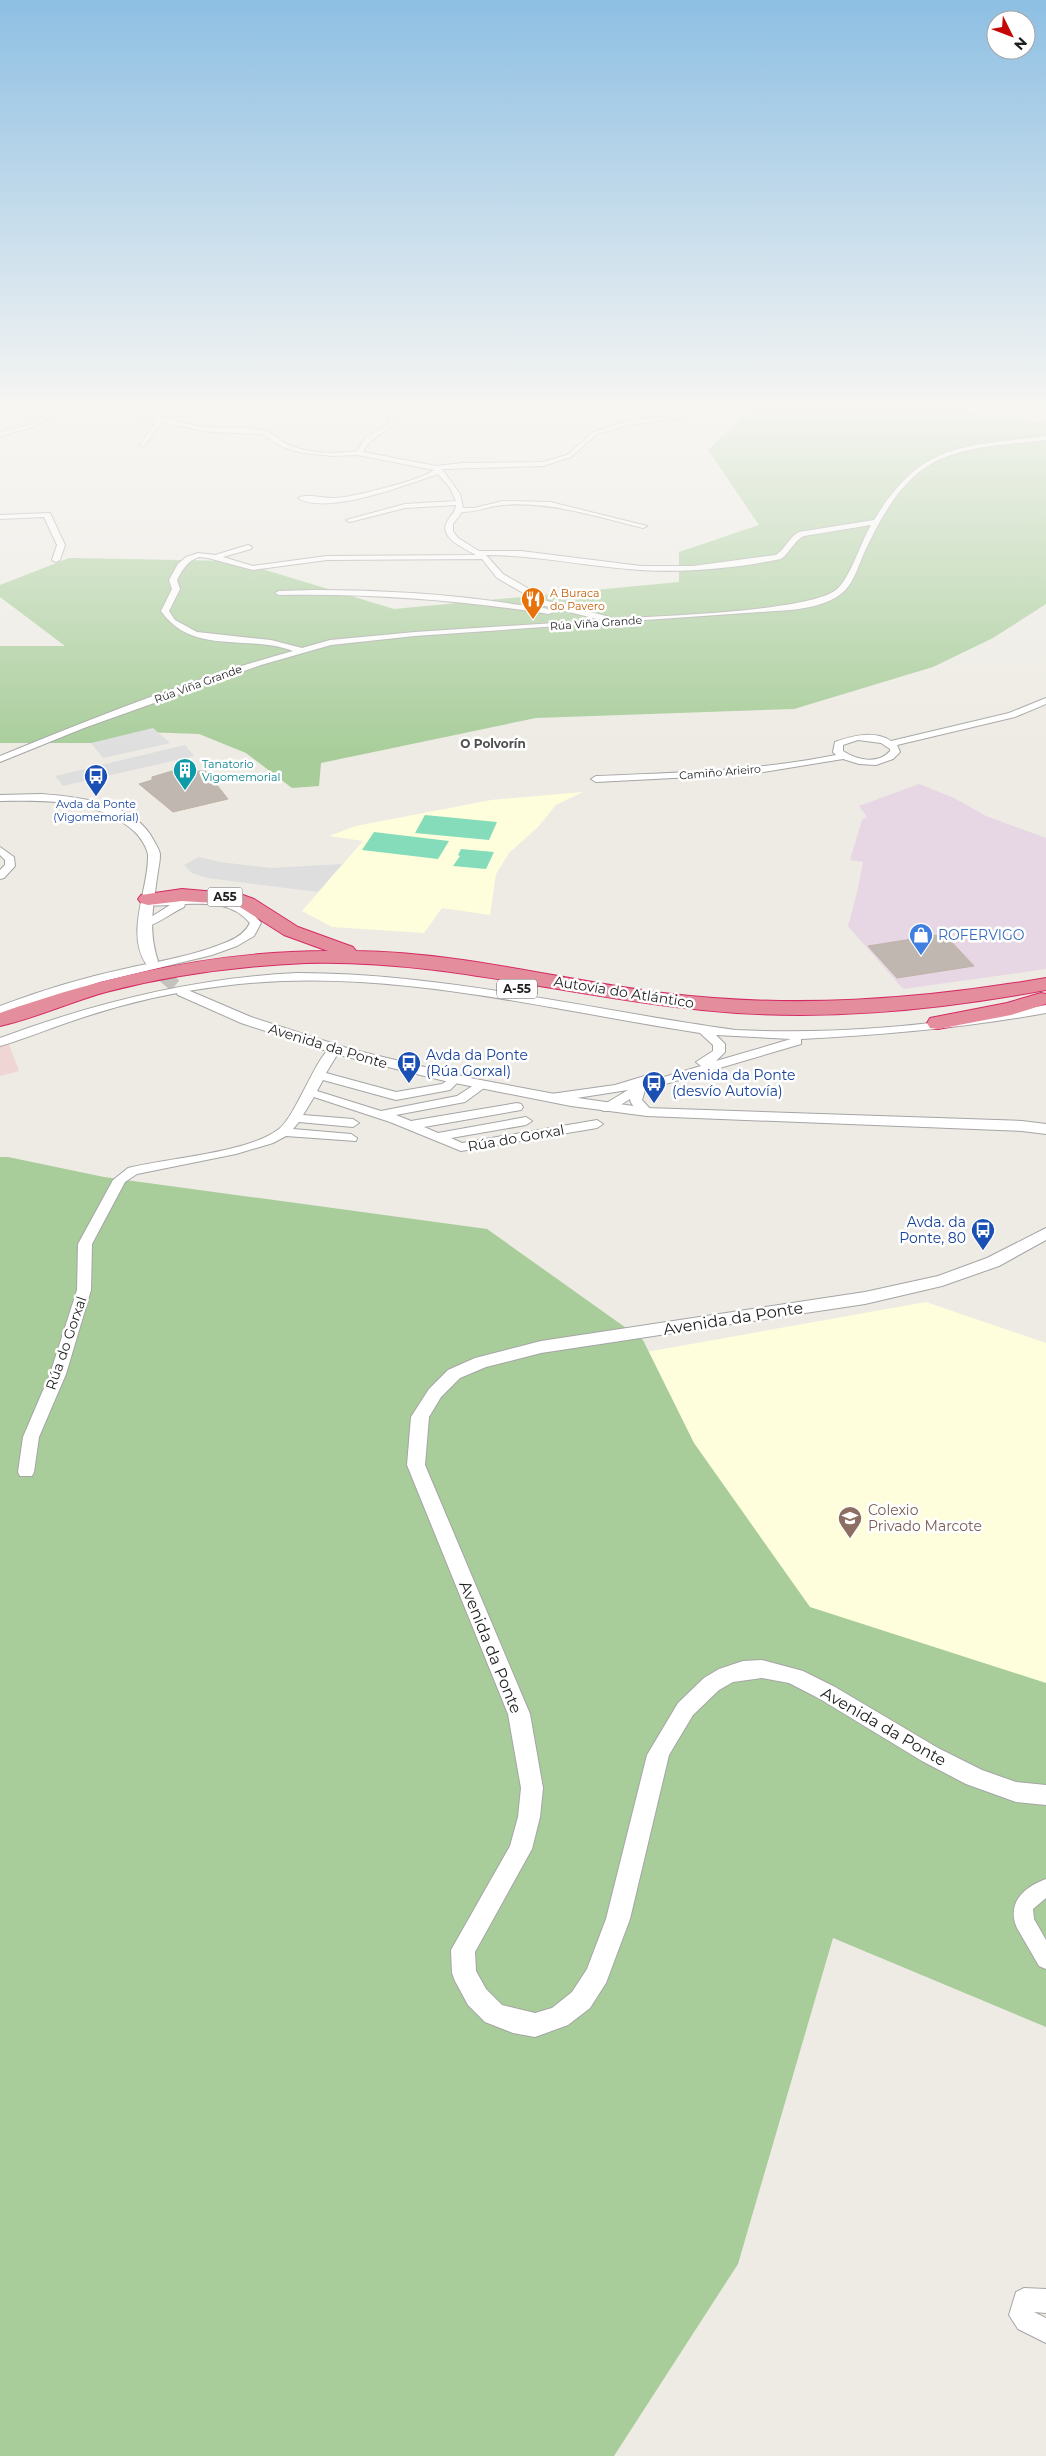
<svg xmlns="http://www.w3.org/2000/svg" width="1046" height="2456" font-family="Montserrat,sans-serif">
  <rect width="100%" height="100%" fill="#eeebe4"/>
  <path fill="#efd5d3" d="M8 1042 19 1071 0 1076V1045Z"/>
  <path fill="#e7d6e4" d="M919 784 954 798 986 816 1046 838V969L903 989 848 926 858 889 863 862 850 860 862 820 867 817 859 806Z"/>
  <path fill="#fefedd" d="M583 792 556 805 538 827 509 853 496 874 490 915 442 908 424 933 332 927 302 911 363 841 329 836 356 826 491 800Z
    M926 1302 1046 1343V1774L704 1605 624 1356Z"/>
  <path fill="#a8cd9a" d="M750 410H960L1046 423V604L993 638 933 667 794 709 536 718 321 763 319 786 292 788 246 753 199 734 143 732 95 743H0V646H65L0 597V585L69 558 236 561 394 609 679 582V552L759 525 708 450Z
    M0 1157H8L104 1177 487 1229 643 1340 694 1443 810 1607 1046 1683V2027L833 1938 738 2264 614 2456H0Z"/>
  <path fill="#84dcba" d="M425 815 497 822 489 840 415 833Z
    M374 832 449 841 438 859 362 850Z
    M461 849 494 852 486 869 453 866 460 856 458 855Z"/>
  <path fill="#dedede" d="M153 728 170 743 103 758 91 743Z
    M185 745 194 756 63 786 55 776Z
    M199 857 220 862 271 868 342 864 318 892 207 878 192 873 184 865Z"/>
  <path fill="#bfb7b0" stroke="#c0b2a7" d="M179 769 184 774 205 770 228 799 173 812 139 784 152 780V777Z
    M944 934 974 966 897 978 868 946Z"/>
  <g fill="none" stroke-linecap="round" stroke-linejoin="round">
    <path stroke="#c4c2bc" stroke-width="13" stroke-dasharray="13 7" stroke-linecap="butt" d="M152 962 166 978 183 992"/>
    <g stroke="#a5a5a5" stroke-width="2">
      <path id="minor" d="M54 410H62L33 427 0 436V432L29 425Z
        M128 410C146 410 177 423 198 426 221 430 245 425 266 431 276 434 280 442 289 445 308 454 336 454 357 451L365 438 386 426 391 418 387 410H393L397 418C386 435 373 434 363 452L436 466 463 463 543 462 567 455 593 432 627 421 679 415 687 410H694L683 418 628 425 597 434 571 457 543 466 442 469 460 494 463 508H474L503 501 550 502 647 526 643 528C598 517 550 501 503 505 489 506 477 512 462 512L453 524V531L458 538 479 551H521L641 566H693L776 555C786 548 789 537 799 532L874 520C922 441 963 447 1046 436V440C1008 445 964 445 931 464 900 481 879 521 865 551 858 566 854 584 841 594 827 605 807 608 790 610L415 636 331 645 261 665 84 728 0 762V756C96 717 193 678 293 651 248 634 192 656 161 611L172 589 169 580 178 564 186 557 198 553 215 555 248 545 252 547 251 549 223 557 253 566 327 556 476 555C466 549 438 538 447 522 450 516 455 513 456 505L405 508 350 522 346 520 405 504 456 501 450 488 438 474C408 484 327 516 298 498 306 493 326 499 336 498 354 497 425 479 434 470L358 455 332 456 303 453 285 448 261 434 210 432 160 422 161 424 143 447 140 445 155 424 151 419ZM871 525C861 542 850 578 837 589 812 612 652 616 611 619L610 617 543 600 531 590 503 574 486 555C538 555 589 567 641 570 686 573 736 568 781 559 790 552 795 540 804 536ZM199 557 208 558 253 570 327 560 482 559 497 578 525 594 537 604 601 620 415 632 330 640 302 648 271 640 197 632 175 620 169 611 180 589 177 580C183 569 187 561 199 557Z
        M50 513 65 545 60 560 56 562 52 560 57 545 44 517 0 519V515Z
        M314 590C383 590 452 594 520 605 530 606 545 606 553 612L549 614C459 600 370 593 279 595L275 593 279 591Z
        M1046 698V704L1015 717 897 745 900 752 893 759 876 765 859 764 843 759 751 774 596 782 591 779 596 776C676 773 757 771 836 755L833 752 835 742C852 736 874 730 891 741L1009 713ZM858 740 881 743 890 749V751C878 765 857 760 843 751V745Z
        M0 847 14 857 15 866 4 878 0 879V870L5 865V860L0 855Z
        M198 897C223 898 245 901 261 923L254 936 237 946 212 955 100 982 0 1014V1006C40 991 82 978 124 969 159 961 194 956 227 942 237 938 245 933 250 923 233 903 210 903 185 904L184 907C171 913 158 924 145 927L140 924 170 905 144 906V902Z
        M297 973C444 973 590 1010 735 1030 839 1035 944 1025 1046 1005V1013C965 1028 884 1035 801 1039V1044L645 1090 642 1100 653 1112 647 1116C640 1114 631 1106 630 1099L611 1111H603L601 1108 603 1105 628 1090 551 1102 545 1098 551 1094 615 1085 648 1075 652 1076 654 1080 701 1066 696 1062 713 1051V1045L700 1033C542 1009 382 965 222 986 172 992 122 1004 75 1020 50 1028 25 1039 0 1046V1038C97 1002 194 978 297 973ZM716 1035 791 1039 716 1061 725 1052V1044Z
        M334 1046 340 1050 326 1073 396 1092 442 1084 455 1075 461 1079 450 1090 396 1100 323 1080 317 1091 381 1111 457 1096 480 1081 484 1082 486 1085 484 1088 465 1102 396 1115 411 1121 517 1103 521 1104 523 1107 521 1110 424 1127 438 1133 526 1117 532 1121 526 1125 451 1138 462 1143 597 1120 603 1124 597 1128 461 1151 390 1122 314 1097 303 1115 353 1119 359 1123 353 1127 299 1122 293 1129 351 1134 357 1138 356 1141 286 1136 273 1143 236 1154 137 1174 125 1182 92 1244 91 1290 66 1374 39 1437 34 1472 32 1476H20L18 1472 23 1437 50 1374 77 1290 78 1244 113 1180 128 1168C168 1158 248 1153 279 1129 297 1115 318 1050 334 1046Z
        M1046 1879V1898L1033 1909 1034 1919 1046 1940V1969L1039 1966 1017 1928C1006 1903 1024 1887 1046 1879Z
        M1024 2288 1046 2289V2313L1034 2312 1046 2318V2343L1018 2329 1009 2315 1016 2292Z"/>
    </g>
    <g stroke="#a5a5a5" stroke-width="2">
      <path id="tertiary" d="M41 794C79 797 135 802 154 841 156 845 160 850 160 855 160 862 158 870 157 878 153 908 148 931 158 961L156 964H146C125 931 149 889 148 855 147 847 140 837 135 832 100 799 45 800 0 801V795Z
        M183 988 251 1017 350 1049 470 1078 571 1097 647 1108 1022 1121 1046 1124V1134L1022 1131 647 1116 571 1106 445 1081 339 1055 241 1023 178 995 176 992 178 989Z
        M1046 1228V1240L999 1266 942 1286 865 1304 541 1353 486 1367 460 1378 441 1397 429 1417 425 1465 530 1714 543 1788 540 1817 532 1849 475 1952 476 1971 486 1989 502 2005 535 2013 552 2008 572 1992 587 1969 606 1919 647 1755 678 1703 704 1678 719 1669 743 1661 762 1660 803 1671 835 1687 938 1748 982 1770 1016 1782 1046 1785V1805L1016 1802 966 1784 922 1761 820 1699 789 1683 762 1678 733 1682 719 1690 693 1715 669 1755 630 1919 606 1983 590 2008 568 2025 535 2037 513 2033 485 2022 468 2005 455 1981 452 1973 451 1950 510 1846 518 1817 521 1788 508 1714 407 1465 411 1417 429 1389 448 1370 475 1358 541 1341 865 1292 938 1276 987 1258Z"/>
    </g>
    <g stroke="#d52963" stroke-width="2">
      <path id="motorway" d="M182 889 240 894 254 899 298 927 353 947 356 951C459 952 561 980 663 993 792 1009 918 1000 1046 978V990C932 1011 817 1022 702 1010 570 997 440 959 306 963 239 966 171 975 106 992 70 1002 36 1018 0 1026V1013C106 976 215 951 328 951L284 935 240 907 230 904 182 901 148 905 141 903 138 899 141 895Z
        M1041 993 1046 994V1004L1011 1015 938 1029 930 1028 927 1023 930 1018 1007 1003Z"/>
    </g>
    <use href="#minor" fill="#fff" fill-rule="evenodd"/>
    <use href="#tertiary" fill="#fff" fill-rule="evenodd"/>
    <use href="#motorway" fill="#e48d9d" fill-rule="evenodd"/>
  </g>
  <linearGradient id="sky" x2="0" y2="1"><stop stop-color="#8dbfe3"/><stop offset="0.54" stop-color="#f7f6f3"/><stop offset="1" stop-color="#f7f6f3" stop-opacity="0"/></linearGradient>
  <rect width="1046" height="754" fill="url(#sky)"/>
  <defs>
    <g id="restaurant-pin" transform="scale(1.25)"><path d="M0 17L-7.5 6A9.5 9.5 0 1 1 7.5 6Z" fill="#e8710a" stroke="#fff"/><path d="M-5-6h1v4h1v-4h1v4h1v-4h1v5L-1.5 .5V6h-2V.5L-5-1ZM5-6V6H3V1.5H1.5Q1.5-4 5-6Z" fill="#fff"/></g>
    <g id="building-pin" transform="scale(1.25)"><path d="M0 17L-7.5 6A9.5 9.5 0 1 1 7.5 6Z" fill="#0f9aa8" stroke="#fff"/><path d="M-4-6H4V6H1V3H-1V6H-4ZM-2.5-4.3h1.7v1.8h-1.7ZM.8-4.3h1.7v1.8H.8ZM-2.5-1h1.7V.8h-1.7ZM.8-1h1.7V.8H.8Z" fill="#fff"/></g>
    <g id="bus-pin" transform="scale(1.25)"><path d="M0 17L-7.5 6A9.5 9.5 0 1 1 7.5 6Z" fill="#1a4fb4" stroke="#fff"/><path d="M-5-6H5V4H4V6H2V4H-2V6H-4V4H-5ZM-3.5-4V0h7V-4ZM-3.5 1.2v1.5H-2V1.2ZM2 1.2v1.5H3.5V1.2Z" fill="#fff"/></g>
    <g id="shop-pin" transform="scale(1.25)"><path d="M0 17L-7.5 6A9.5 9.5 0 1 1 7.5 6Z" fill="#3f7fe0" stroke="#fff"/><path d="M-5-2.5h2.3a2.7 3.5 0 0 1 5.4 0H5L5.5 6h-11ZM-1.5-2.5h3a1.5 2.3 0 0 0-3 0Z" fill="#fff"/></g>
    <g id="school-pin" transform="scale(1.25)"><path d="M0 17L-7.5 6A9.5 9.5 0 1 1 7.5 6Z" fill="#8d6e63" stroke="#fff"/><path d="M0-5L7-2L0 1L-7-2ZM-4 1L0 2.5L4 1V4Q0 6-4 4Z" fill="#fff"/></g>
  </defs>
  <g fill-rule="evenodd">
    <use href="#restaurant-pin" x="533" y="599"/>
    <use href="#building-pin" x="185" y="770"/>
    <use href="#bus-pin" x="96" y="776"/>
    <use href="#shop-pin" x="921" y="935"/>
    <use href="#bus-pin" x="409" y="1063"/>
    <use href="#bus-pin" x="654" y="1083"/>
    <use href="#bus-pin" x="983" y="1230"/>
    <use href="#school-pin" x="850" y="1518"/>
  </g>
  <g text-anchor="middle" stroke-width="5" stroke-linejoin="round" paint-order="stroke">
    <g font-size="11" fill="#c56008" stroke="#fff" text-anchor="start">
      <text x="550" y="597">A Buraca<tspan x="550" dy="13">do Pavero</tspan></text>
    </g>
    <g font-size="11" fill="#1e1e1e" stroke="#fff">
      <text transform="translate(596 623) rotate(-4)" y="4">Rúa Viña Grande</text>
      <text transform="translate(198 684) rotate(-20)" y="4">Rúa Viña Grande</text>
      <text transform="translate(720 772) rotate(-5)" y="4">Camiño Arieiro</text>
    </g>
    <g font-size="11" fill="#0d838f" stroke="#fff" text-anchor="start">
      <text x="202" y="768">Tanatorio<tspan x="202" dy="13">Vigomemorial</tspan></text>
    </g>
    <g font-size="11" fill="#164399" stroke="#fff">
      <text x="96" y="808">Avda da Ponte<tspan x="96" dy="13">(Vigomemorial)</tspan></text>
    </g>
    <g font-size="12" font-weight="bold" fill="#515151" stroke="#fff">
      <text x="493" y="748">O Polvorín</text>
    </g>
    <g fill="#fff" stroke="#626262" stroke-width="1">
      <rect x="207.5" y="887.5" width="35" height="19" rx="4"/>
      <rect x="497" y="979.5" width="40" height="19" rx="4"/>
    </g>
    <g font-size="12" font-weight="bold" fill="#1e1e1e">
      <text x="225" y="901">A55</text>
      <text x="517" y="993">A-55</text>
    </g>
    <g font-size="14" fill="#366cbe" stroke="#fff" text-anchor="start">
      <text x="938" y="940">ROFERVIGO</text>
    </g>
    <g font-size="14" fill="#1e1e1e" stroke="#fff">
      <text transform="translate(624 992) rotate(9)" y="5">Autovía do Atlántico</text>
      <text transform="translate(328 1046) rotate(17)" y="5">Avenida da Ponte</text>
      <text transform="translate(516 1138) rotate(-10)" y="5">Rúa do Gorxal</text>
      <text transform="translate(66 1343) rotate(-71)" y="5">Rúa do Gorxal</text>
    </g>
    <g font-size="14" fill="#164399" stroke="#fff" text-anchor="start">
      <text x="426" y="1060">Avda da Ponte<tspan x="426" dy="16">(Rúa Gorxal)</tspan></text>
      <text x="672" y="1080">Avenida da Ponte<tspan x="672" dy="16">(desvío Autovía)</tspan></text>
      <text x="966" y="1227" text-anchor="end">Avda. da<tspan x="966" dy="16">Ponte, 80</tspan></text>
    </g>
    <g font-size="14" fill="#785e54" stroke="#fff" text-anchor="start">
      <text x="868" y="1515">Colexio<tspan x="868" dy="16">Privado Marcote</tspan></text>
    </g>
    <g font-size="16" fill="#1e1e1e" stroke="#fff">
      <text transform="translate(733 1318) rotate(-9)" y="6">Avenida da Ponte</text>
      <text transform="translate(491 1647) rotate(68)" y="6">Avenida da Ponte</text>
      <text transform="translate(884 1726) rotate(30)" y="6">Avenida da Ponte</text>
    </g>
  </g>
  <g transform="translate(1011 35) rotate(132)"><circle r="24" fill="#ffffff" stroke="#a5a5a5"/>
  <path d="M0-4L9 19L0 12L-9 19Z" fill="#c60606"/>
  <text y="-8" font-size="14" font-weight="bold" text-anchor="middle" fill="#1e1e1e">N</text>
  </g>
</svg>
